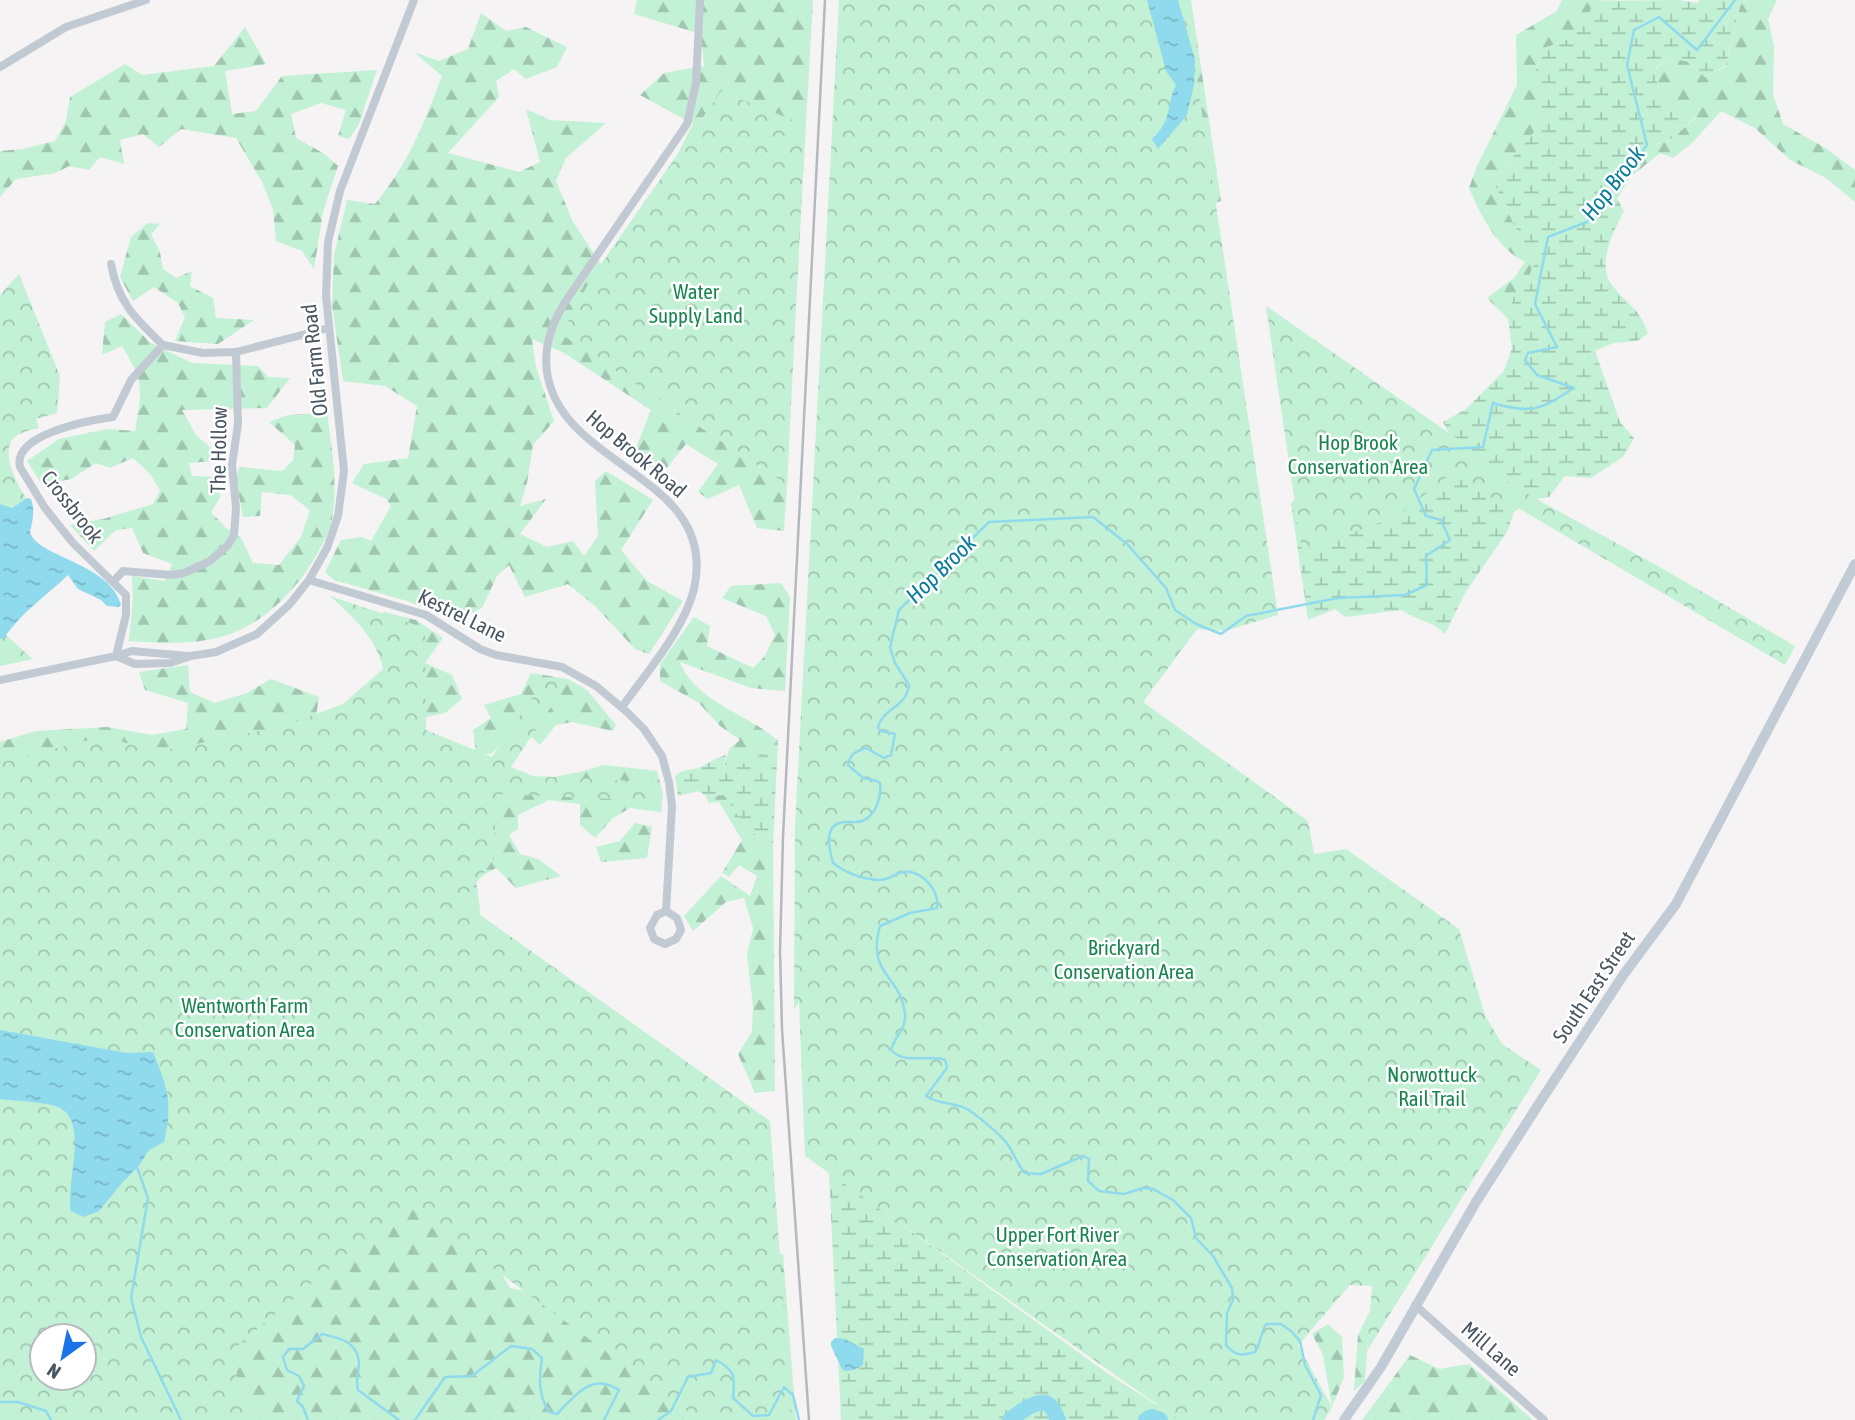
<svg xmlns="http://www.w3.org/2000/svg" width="1855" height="1420" font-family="'Asap Condensed',sans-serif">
  <defs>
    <pattern id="forest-firs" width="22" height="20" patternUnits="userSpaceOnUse" patternTransform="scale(1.75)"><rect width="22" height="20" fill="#c3f1d5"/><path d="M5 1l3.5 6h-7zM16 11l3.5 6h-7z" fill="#a0c6b0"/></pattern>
    <pattern id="wetland-marsh" width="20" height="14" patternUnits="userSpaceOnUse" patternTransform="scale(1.75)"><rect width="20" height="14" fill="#c3f1d5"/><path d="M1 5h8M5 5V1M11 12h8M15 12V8" fill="none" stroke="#a0c6b0"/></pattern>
    <pattern id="park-crowns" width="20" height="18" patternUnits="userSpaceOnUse" patternTransform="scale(1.75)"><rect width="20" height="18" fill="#c3f1d5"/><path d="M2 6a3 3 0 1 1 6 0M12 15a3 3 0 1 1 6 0" fill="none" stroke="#a0c6b0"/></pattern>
    <pattern id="water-ripples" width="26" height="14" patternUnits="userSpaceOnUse" patternTransform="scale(1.75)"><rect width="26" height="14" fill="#90daee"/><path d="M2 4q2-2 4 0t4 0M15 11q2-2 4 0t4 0" fill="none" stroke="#78b4c4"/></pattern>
  </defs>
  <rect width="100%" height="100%" fill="#f5f3f3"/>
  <path fill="url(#forest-firs)" d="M637 0H813L794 339 652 395 787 485 784 531 757 528 739 485 708 499 698 492 718 464 686 444 661 475 633 455 651 410 564 353 532 339 536 367 554 421 533 445 527 483 520 506 546 499 520 534 547 547 573 541 584 556 598 536 595 481 606 471 653 500 621 550 647 581 683 601 649 654 635 649 595 606 568 584 525 597 509 565 497 576 482 608 458 620 407 601 334 580 325 572 341 540 362 537 371 541 391 506 386 499 352 483 364 464 408 458 417 406 385 386 343 381 332 305 334 255 347 200 375 204C409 162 423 126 442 76L414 52 439 61 468 49 481 13 506 31 526 27 567 47 557 67 526 79 514 69 496 81 499 97 448 153 519 172 540 162 526 109 550 120 606 123 566 158 556 181 573 222 601 264 676 157 693 124 640 95 664 73 704 66 701 34 634 14Z
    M1178 0H1191L1221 201 1206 206Z
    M1562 0H1624L1595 1C1583 26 1576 41 1546 47L1536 68 1541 115 1535 131 1500 172 1495 185 1525 247 1535 261 1527 282 1513 298 1508 319 1487 298 1515 277 1525 262C1497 248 1481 216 1469 188L1477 166 1517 85 1516 35 1557 11Z
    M1745 0H1777L1768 19 1774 46 1773 94 1783 124 1827 149 1855 170V202L1826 178 1790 160 1755 128 1721 111 1693 142 1673 158 1660 153 1628 179 1642 157 1659 143 1673 138 1696 117 1680 112 1659 96 1655 70 1668 57 1689 62 1705 77 1726 66 1740 6Z
    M245 27 266 64 225 71 232 114 256 111 282 76 377 70 359 124 349 139 338 136 346 110 321 103 291 114 296 138 323 153 338 166 323 212 314 269 302 251 276 241 273 209 262 182 236 138 181 129 159 147 143 134 120 140 124 164 100 157 89 170 69 166 56 173 16 179 0 197V151L23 149 55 141 66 121 70 97 125 64 142 75 214 66Z
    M148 223 160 224 151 234 160 252 163 269 176 278 192 271 190 286 213 298 216 318 254 320 218 344 175 341 185 317 178 303 154 287 133 301 120 277 131 237Z
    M121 314 151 343 192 363 258 366 268 377 290 378 267 408 182 410 196 435 219 455 214 461 189 463 192 476 218 477 220 498 211 512 226 528 241 538 253 563 279 565 301 537 310 510 290 495 262 492 260 516 243 517 236 480 239 467 282 471 293 460 295 445 269 422 288 415 327 413C332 447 337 480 333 514 331 532 314 561 303 576 252 641 207 647 129 641L133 599 132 576 165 581 172 564 143 553 132 528 116 530 94 551 70 525 103 519 153 504 160 490 150 474 133 458 110 468 96 463 71 479 42 485 27 461 59 439 107 429 135 431C142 389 145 383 122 346L102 355 105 322Z
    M781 583 790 597 785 691 751 688 680 662C695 702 749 714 778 741L759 756 723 773 729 749 740 740 720 726 699 703 660 681V664L694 617 710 626 707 646 753 668 764 657 775 635 766 616 722 598 731 586Z
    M384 612 416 620 443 638 425 663 452 675 462 699 445 713 412 720 464 793 580 772 604 765 657 771 663 794 661 812 630 808 613 818 595 838 580 825V804L549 800 518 815V829L509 835 520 854 538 859 561 876 516 888 496 868 476 880 480 909 478 942 0 790V742L36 731 107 727 152 735 186 729 188 703 145 690 139 672 188 665 190 692 215 703 247 693 271 679 319 697 315 724 414 675 369 628Z
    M531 673 568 679 587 690 616 725 613 731 572 722 556 725 540 745 520 727 491 754H476L473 730 491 718 484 705 521 694Z
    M724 795 747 829 773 845 775 1091 755 1093 738 1054 752 1032 753 1006 747 955 753 928 744 898 726 902 693 931 684 916 721 876 750 896 757 876 739 865 729 877 722 873 742 840 719 802 709 803 706 796Z
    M635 823 652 827 647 858 601 862 596 847 620 841Z
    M476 1185 497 1266 510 1288 566 1299 763 1253 783 1254 796 1420H0V1347L42 1378H84V1336L346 1210Z
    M1370 1311 1365 1381 1354 1391 1358 1335Z
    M1328 1324 1342 1337 1344 1377 1332 1407 1323 1355 1312 1334Z
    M1410 1355 1439 1369 1469 1364 1533 1420H1362Z"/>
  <path fill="url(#wetland-marsh)" d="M1679 0 1697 3 1700 0H1745L1740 6 1726 65 1705 77 1689 62 1668 57 1655 69 1659 96 1680 112 1696 116 1673 138 1659 143 1642 157 1617 199 1624 211C1614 230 1596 265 1612 285 1626 304 1641 309 1648 334L1637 341 1613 343 1595 351 1620 422 1634 438 1623 457 1591 478 1565 476 1549 497 1529 500 1514 512 1507 532 1465 593 1445 634C1431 619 1418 622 1402 610L1345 617 1335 609 1308 620 1291 504 1308 480 1455 444 1443 422 1466 409 1504 371 1512 348 1508 319 1513 298 1527 282 1535 261 1525 247 1495 185 1500 172 1535 131 1541 115 1536 69 1546 47C1576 41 1583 26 1595 1Z
    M778 741 773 845 747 829 724 795 706 796 699 791 678 796 675 776C683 769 688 771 698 768 708 764 715 758 726 755L723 773 759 756Z
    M829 1172 1107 1373 1180 1420H841Z"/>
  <path fill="url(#park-crowns)" fill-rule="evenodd" d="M839 0H1185L1278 615 1225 631 1197 629 1143 702 1308 821 1314 854 1346 849 1459 929 1485 1015 1502 1044 1541 1070 1367 1351 1372 1286 1350 1285 1298 1345 1332 1407 1324 1420H1179L805 1156 799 1002 794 1010 795 825Z
    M721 91 805 125 787 485 561 334 587 286Z
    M19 274 60 376 57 413 36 419 39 428C31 430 20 432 13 438 0 457 19 487 30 504L0 538V295Z
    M1266 306 1462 442 1513 486 1658 566 1795 646 1785 665 1508 502 1504 505 1451 474 1398 516 1302 551Z
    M330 596 425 628 426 730 492 757 547 677 567 683 511 767 533 776 657 782 660 801 496 794 494 859 462 902 770 1121 792 1420H699L406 1204 231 1351 249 1420H0V763L104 736 156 752 284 726 343 704 383 669C376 637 353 617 330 596ZM42 1336H84V1378H42Z
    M0 630 33 659 0 666Z"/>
  <path fill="url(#water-ripples)" d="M1147 0H1178L1195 60 1194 85 1187 115 1158 149 1152 139C1174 118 1165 106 1176 85L1166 71Z
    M27 498 31 499C35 509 33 521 30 531 34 557 110 562 121 605L118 607 107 606 101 600 78 589 68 575C45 597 23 611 4 638L0 639V504L12 508Z
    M0 1030 127 1053 153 1052C168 1088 173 1104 164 1142L149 1150 138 1167 122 1183 99 1211 83 1217 71 1211C65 1185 89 1122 60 1108 49 1102 14 1101 0 1099Z
    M835 1338 845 1339 864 1349 863 1365 853 1370 845 1371 842 1369 831 1346V1342Z"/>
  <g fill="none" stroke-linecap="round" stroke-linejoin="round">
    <path stroke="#90daee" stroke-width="2.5" d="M137 1167 148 1198 131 1298 141 1337 181 1420
      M0 1402H18L46 1411 51 1420
      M308 1420 303 1407 297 1401 304 1386 299 1376 287 1370 283 1357 289 1349H303L322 1334C339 1338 357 1341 359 1362 359 1373 355 1376 358 1390L399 1420
      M415 1420 445 1377 472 1376 511 1346 532 1349 542 1358C539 1378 538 1395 549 1412L557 1414C576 1395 591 1372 619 1390L604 1420
      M658 1420 671 1411 688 1377 711 1373 716 1360C736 1371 735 1376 733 1398L753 1416 769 1415 784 1387 793 1395 799 1420
      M1313 1420 1321 1395 1305 1365 1300 1341 1291 1331 1281 1324H1266C1261 1333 1261 1342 1255 1352 1242 1356 1235 1356 1226 1345L1227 1313 1233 1300 1232 1288 1213 1256 1196 1238 1191 1218 1173 1200 1153 1189 1143 1188 1124 1194 1099 1191 1088 1181 1089 1159 1083 1156 1041 1174 1025 1173C1016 1164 1013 1149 1005 1141 997 1132 977 1115 967 1109 954 1102 939 1105 926 1096L947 1068 945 1060C927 1054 905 1065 891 1050 894 1037 907 1028 905 1014 901 974 866 976 880 926L910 913 937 908C940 891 922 870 904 872 896 873 888 880 879 880 863 879 846 873 833 863 830 851 823 827 840 823 847 820 855 824 862 821 876 816 882 796 880 783L877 781 863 778 848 765C850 754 856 751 866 748L884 758 891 755 895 734 881 731 878 727C883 708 907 707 909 685L895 663 890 647 899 610 989 522 1093 517 1127 544 1166 588 1175 610 1196 624 1221 634 1246 616 1338 598 1405 595 1427 585 1426 556 1450 540 1441 520 1426 516 1414 489 1432 450 1483 447 1493 403C1533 414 1540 410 1574 388L1537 375 1525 360 1528 353 1557 347 1535 304 1548 237 1587 222 1647 145 1627 65 1634 30 1659 17 1697 50 1735 0"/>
    <path stroke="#90daee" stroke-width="16" d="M1010 1420C1018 1414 1037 1398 1048 1404 1053 1407 1056 1416 1058 1420
      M1146 1420 1152 1417 1160 1420"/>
    <path stroke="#c1cad2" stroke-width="8" d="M0 67 66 27 146 0
      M111 264C118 303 136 319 163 345
      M309 580 426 615 480 649 496 655 562 667 596 686 627 712 644 729 662 756 669 782 672 806 666 911 677 918 681 930 676 939 665 944 654 939 650 928 657 915 666 911
      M114 581 123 571 171 575 184 573 210 561 228 545 234 535 236 508 232 465 238 424 236 352
      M116 656 135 664 170 663 191 656 216 652 257 634 289 605 309 580 327 548 338 516 344 471 326 296 328 242 340 191 414 0
      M116 656 126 615V595L73 543 45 508 20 467C12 434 91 420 113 417L131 380 163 345 203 353 236 352 329 328
      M0 680 116 656 132 651 188 656
      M622 707C646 673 684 630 694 589 719 477 568 470 548 378 542 351 551 325 565 302L687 124 696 83 700 0
      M1415 1305 1544 1420"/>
    <path stroke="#c1cbd6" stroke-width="10" d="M1344 1420 1381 1367 1476 1202 1542 1099 1624 974 1676 904 1855 564"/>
    <path stroke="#b5b8bd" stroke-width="2.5" d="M809 1420 782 1029 780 951 783 837 825 0"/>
  </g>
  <g text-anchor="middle" stroke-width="5" stroke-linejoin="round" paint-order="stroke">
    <g font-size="21" fill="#17864f" stroke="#fff">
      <text x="696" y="299">Water<tspan x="696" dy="24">Supply Land</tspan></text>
      <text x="1358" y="450">Hop Brook<tspan x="1358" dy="24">Conservation Area</tspan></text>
      <text x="1124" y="955">Brickyard<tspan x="1124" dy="24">Conservation Area</tspan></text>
      <text x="245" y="1013">Wentworth Farm<tspan x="245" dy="24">Conservation Area</tspan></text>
      <text x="1432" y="1082">Norwottuck<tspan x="1432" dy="24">Rail Trail</tspan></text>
      <text x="1057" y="1242">Upper Fort River<tspan x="1057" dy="24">Conservation Area</tspan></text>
    </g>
    <g font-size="21" fill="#4a5661" stroke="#fff">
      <text transform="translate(315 360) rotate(-96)" y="7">Old Farm Road</text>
      <text transform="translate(219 450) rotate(-89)" y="7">The Hollow</text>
      <text transform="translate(636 454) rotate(40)" y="7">Hop Brook Road</text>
      <text transform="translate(72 507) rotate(52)" y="7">Crossbrook</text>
      <text transform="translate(462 616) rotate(26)" y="7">Kestrel Lane</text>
      <text transform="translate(1594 987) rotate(-56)" y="7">South East Street</text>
      <text transform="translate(1491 1349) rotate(41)" y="7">Mill Lane</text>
    </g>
    <g font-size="23" font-style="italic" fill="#0c7c9b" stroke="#fff">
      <text transform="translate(1613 183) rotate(-52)" y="8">Hop Brook</text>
      <text transform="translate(941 569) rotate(-44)" y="8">Hop Brook</text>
    </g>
  </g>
  <g transform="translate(63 1357) rotate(213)"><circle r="33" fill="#ffffff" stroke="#b7bbc0" stroke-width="2"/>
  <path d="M0-5L12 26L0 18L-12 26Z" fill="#1a73e8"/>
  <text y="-10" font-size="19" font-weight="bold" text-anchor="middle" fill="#4a5661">N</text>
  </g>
</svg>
